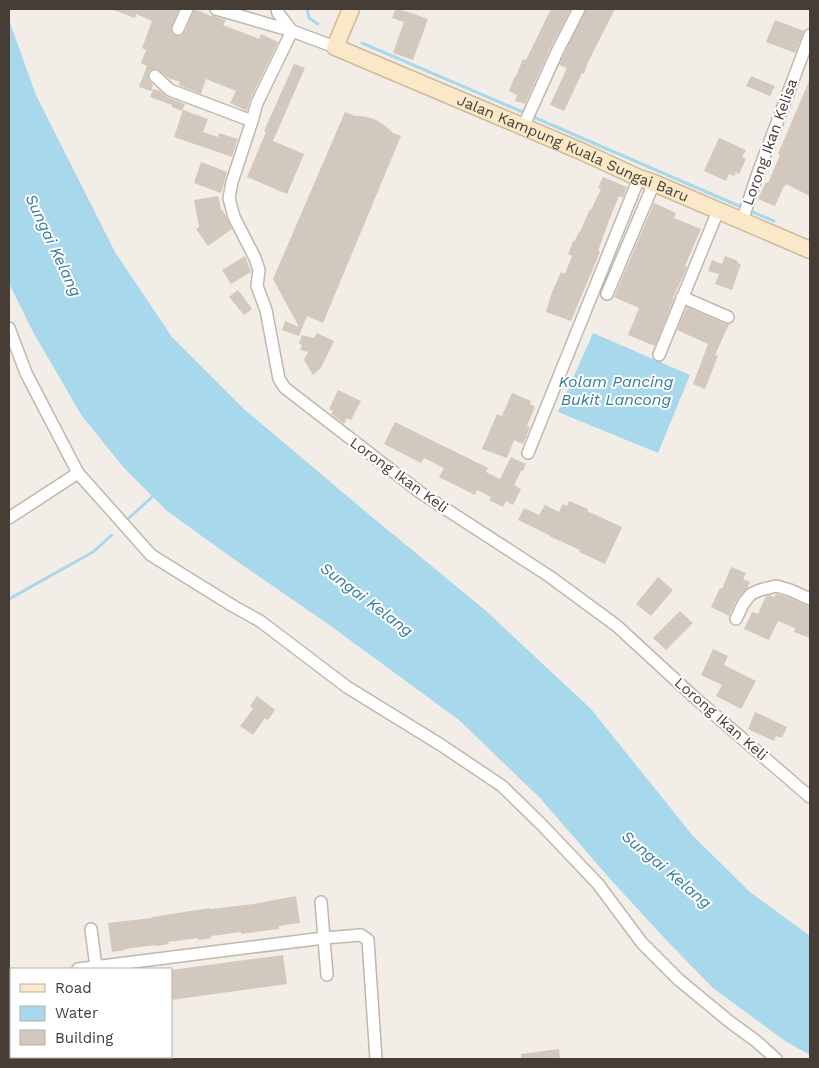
<svg xmlns="http://www.w3.org/2000/svg" width="819" height="1068" font-family="'Work Sans',sans-serif">
  <rect width="100%" height="100%" fill="#f2ede7"/>
  <path fill="#a7d8eb" d="M9 20 36 95 115 252 172 337 245 410 366 512 485 610 591 709 693 836 750 892 810 936V1055L785 1041 713 988 669 943 611 880 540 798 459 720 328 624 238 562 167 511 124 468 82 416 33 332 9 283Z
    M593 333 690 375 658 453 558 412Z"/>
  <g fill="none" stroke-linecap="round" stroke-linejoin="round">
    <path stroke="#a7d8eb" stroke-width="3" d="M307 9 309 18 318 24
      M362 43 525 113
      M531 116 739 206
      M748 210 774 221
      M129 518 152 497
      M9 599 93 552 112 535"/>
  </g>
  <path fill="#d3c8bd" d="M111 9H179L171 29 172 34 178 36 182 35 185 32 194 9 211 16V15L226 20 223 25 259 39 261 34 278 42 250 100 247 111 230 103 236 91 206 79 201 94 179 85 180 82 168 78 157 69H153L149 71 148 75V79L153 85 151 91 139 87 147 66 141 63 146 50 142 48 152 21 136 14 135 18Z
    M396 9 408 12 428 19 413 60 393 53 404 22 392 18Z
    M551 9H571L550 49 525 104 515 101 517 95 509 91 515 76H516L523 59 526 60Z
    M586 9H615L588 62 584 74 582 73 564 111 550 105 567 68 559 65Z
    M775 20 804 31 795 53 766 42Z
    M294 64 305 68 273 141 304 154 287 194 247 177 266 132 264 131Z
    M751 76 775 86 770 96 746 86Z
    M810 79V196L786 184 785 186H784L775 206 758 199 766 182 768 183 780 155 778 154Z
    M153 89 160 91 167 97 185 104 182 111 172 107V105L150 97Z
    M183 110 208 119 203 132 218 137 219 133 238 139 232 157 174 137Z
    M345 112 355 116H363L374 119 383 124 393 133 401 136 323 323 307 316 299 336 282 330 285 321 299 327 273 279Z
    M719 138 746 150 742 157 746 159 739 174 736 172 734 176 729 174 726 181 704 171Z
    M201 162 227 172 221 193 194 183Z
    M603 177 627 187 623 198 619 196 610 218 598 251 600 252 571 321 546 312 552 292 561 272 565 274 572 256 568 254 573 241 574 242 579 232H580L590 209 591 210 601 189 598 188Z
    M218 196 221 209 226 216 232 229 208 246 196 229 199 227 194 200Z
    M654 203 676 213 674 218 701 229 685 266 687 267 673 298 674 299 655 346 628 335 639 308 614 297Z
    M245 256 251 272 231 284 222 270Z
    M725 256 738 261 737 263 741 264 732 290 715 284 719 274 708 271 712 260 722 264Z
    M238 290 252 309 244 315 229 297Z
    M687 307 725 324H729L715 355 718 356 705 389 693 384 708 344 677 330Z
    M317 333 334 341 321 368 313 375 304 360 308 352 300 350 302 345 299 344 302 335 314 338Z
    M338 390 361 401 351 420 347 418 344 424 331 414 333 411 329 409Z
    M512 393 531 401 530 404 535 407 527 426 530 427 523 444 514 440 507 458 482 449 497 414 502 416Z
    M395 422 488 468 486 472 500 479 511 457 526 464 523 471H521L514 485 521 489 513 505 506 501 503 507 489 500 491 497 477 490 475 495 439 477 444 468 424 458 421 463 384 444Z
    M569 501 588 509 587 511 622 527 605 564 579 552 580 550 549 536V535L518 520 524 508 539 515 545 505 559 512 563 504 567 506Z
    M731 567 746 573 743 579 750 582 747 588 736 601 729 616 711 607 720 588 722 589Z
    M658 577 673 590 651 616 636 604Z
    M776 594 787 597 810 607V638L794 632 795 628 778 621 769 640 744 629 752 612 758 614 766 596 770 595 774 597Z
    M680 611 693 623 666 650 653 638Z
    M713 649 728 656 724 665 756 681 741 709 716 696 722 685 701 675Z
    M257 696 275 710 268 720 265 718 253 735 240 726 253 709 250 706Z
    M755 712 787 727 782 738 776 736 774 741 748 729Z
    M296 896 300 923 279 926V929L241 934V932L211 936V938L199 940 198 938 168 942 169 944 156 946V945L125 949V950L112 952 108 923 152 918V917L210 908V909L254 904Z
    M283 955 287 984 171 1000V970Z
    M559 1049 560 1059H521V1054Z"/>
  <g fill="none" stroke-linecap="round" stroke-linejoin="round">
    <g stroke="#c0b7ad" stroke-width="14">
      <path id="street" d="M216 9 292 31 257 103 252 121 232 182 229 198 234 217 255 258 259 270 257 286 266 310 279 379 285 388 421 493 549 576 617 626 694 697 810 797
        M277 9 278 13 292 31 335 47
        M178 29 187 9
        M155 76 170 90 252 121
        M523 127 557 52 579 9
        M742 221 758 173 810 35
        M607 294 654 183
        M682 297 728 317
        M9 328 26 373 78 473 151 555 233 606 260 621 347 687 441 745 502 786 542 825 598 884 642 943 679 980 730 1022 756 1041 776 1059
        M659 355 718 211
        M528 453 639 178
        M9 518 78 473
        M736 619 743 604 751 594 760 590 776 586 790 590 810 599
        M321 902 327 975
        M91 929 96 967
        M78 969 324 938 361 935 368 940 376 1059"/>
    </g>
    <g stroke="#cfba99" stroke-width="19">
      <g id="secondary">
        <path id="s1" d="M351 9 335 47 583 152 639 178 654 183 810 250"/>
      </g>
    </g>
    <use href="#street" stroke="#fff" stroke-width="11"/>
    <use href="#secondary" stroke="#fbe8c9" stroke-width="16"/>
  </g>
  <g text-anchor="middle" stroke-width="4" stroke-linejoin="round" paint-order="stroke">
    <g font-size="15" fill="#453d36" stroke="#fff">
      <text transform="translate(770 142) rotate(-70)" y="5">Lorong Ikan Kelisa</text>
      <text dy="5" stroke="none"><textPath href="#s1" startOffset="300">Jalan Kampung Kuala Sungai Baru</textPath></text>
      <text transform="translate(399 475) rotate(36)" y="5">Lorong Ikan Keli</text>
      <text transform="translate(721 719) rotate(41)" y="5">Lorong Ikan Keli</text>
    </g>
    <g font-size="16" font-style="italic" fill="#337b9a" stroke="#fff">
      <text transform="translate(54 245) rotate(65)" y="6">Sungai Kelang</text>
      <text x="616" y="387">Kolam Pancing<tspan x="616" dy="18">Bukit Lancong</tspan></text>
      <text transform="translate(367 599) rotate(37)" y="6">Sungai Kelang</text>
      <text transform="translate(667 869) rotate(40)" y="6">Sungai Kelang</text>
    </g>
  </g>
  <rect width="819" height="1068" fill="none" stroke="#453d36" stroke-width="20"/>
  <rect x="10" y="968" width="162" height="90" fill="#ffffff" stroke="#b5b1af"/>
  <rect x="20" y="984" width="25" height="8" fill="#fbe8c9" stroke="#b5b1af"/>
  <text x="55" y="993" font-size="15" fill="#453d36">Road</text>
  <rect x="20" y="1006" width="25" height="15" fill="#a7d8eb" stroke="#b5b1af"/>
  <text x="55" y="1018" font-size="15" fill="#453d36">Water</text>
  <rect x="20" y="1030" width="25" height="15" fill="#d3c8bd" stroke="#b5b1af"/>
  <text x="55" y="1043" font-size="15" fill="#453d36">Building</text>
</svg>
